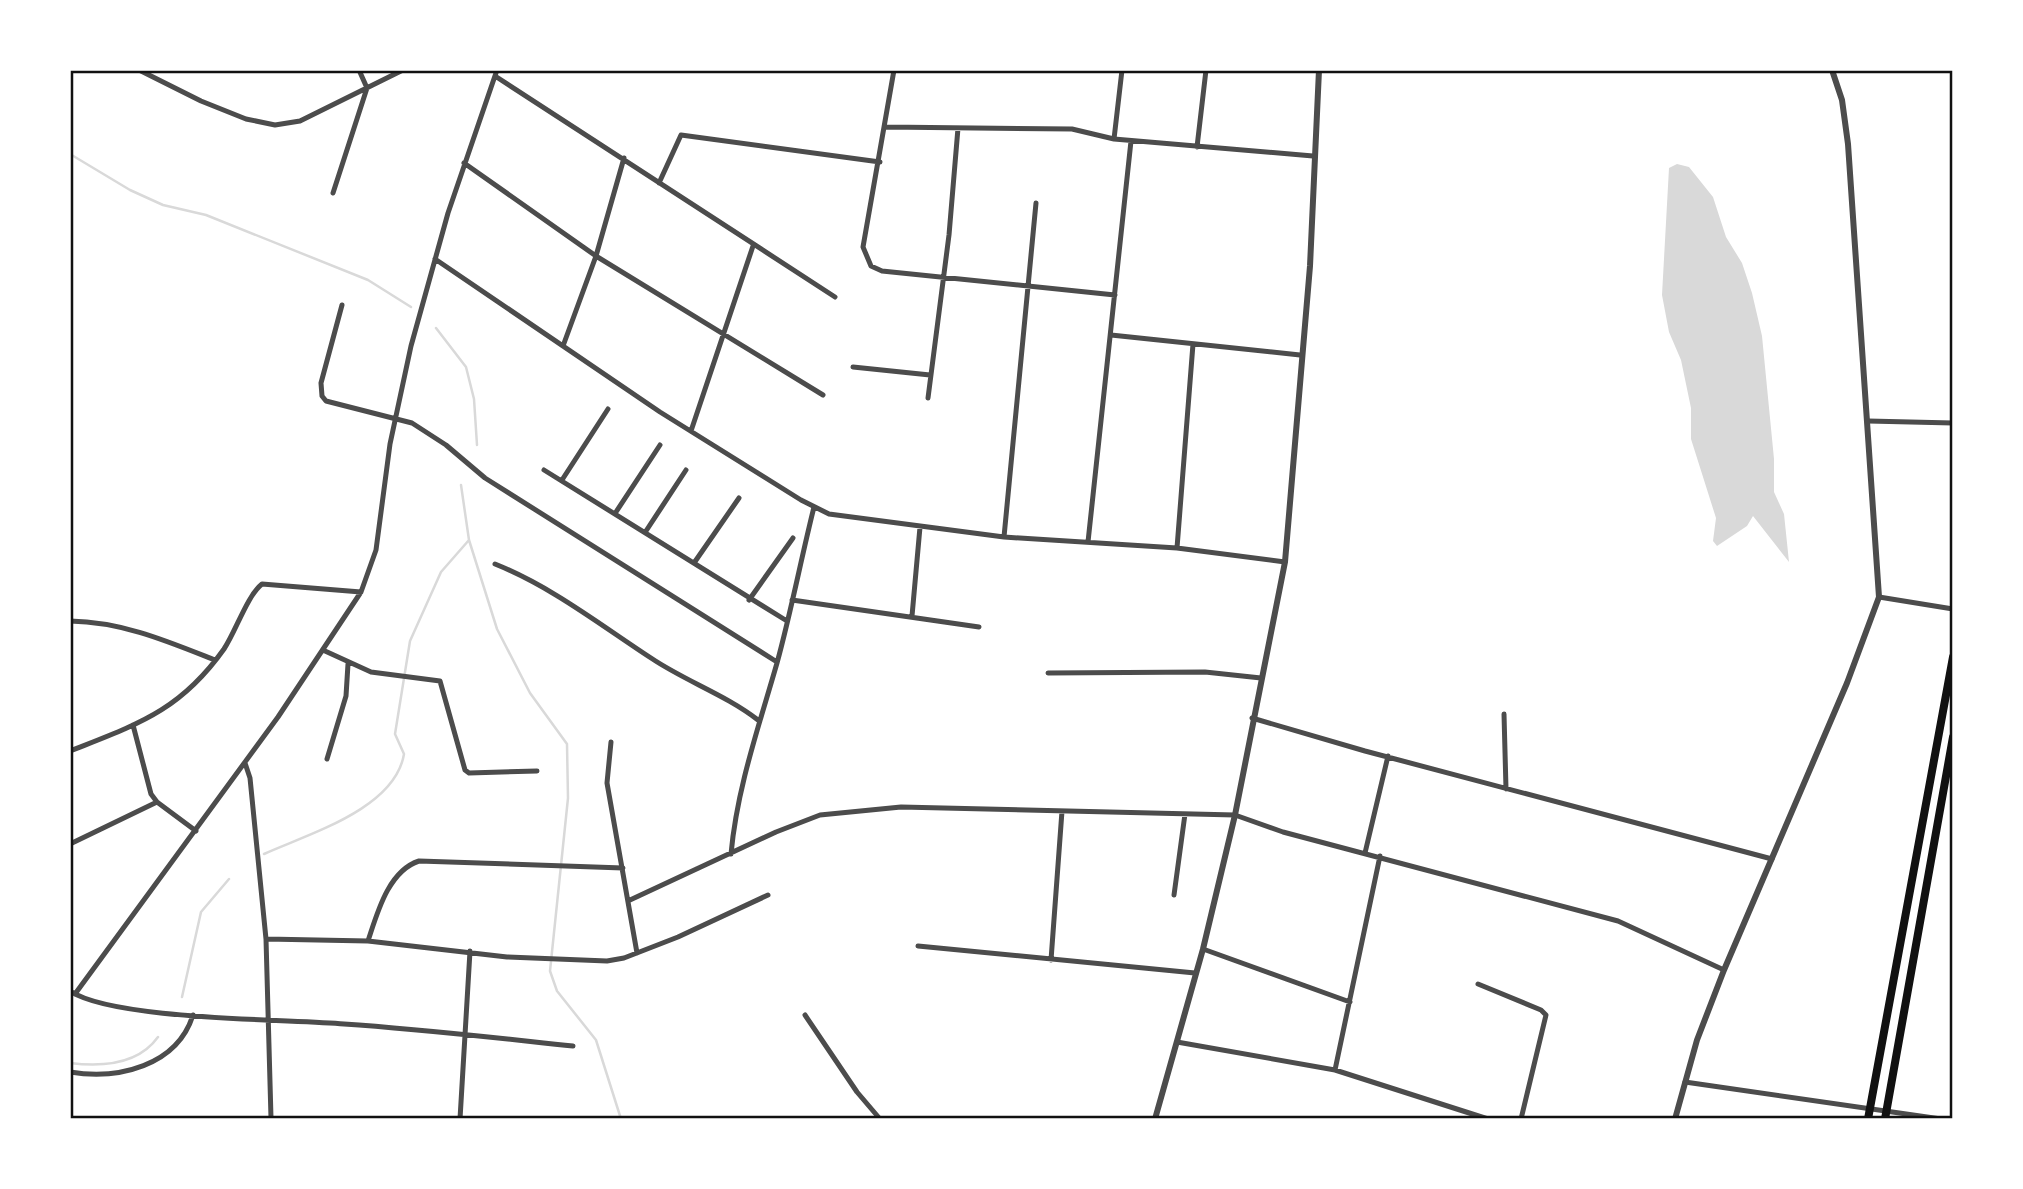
<svg xmlns="http://www.w3.org/2000/svg" width="2023" height="1189" font-family="Cabin,sans-serif">
  <rect width="100%" height="100%" fill="#fff"/>
  <path fill="#d9d9d9" d="M1677 164 1689 167 1713 197 1726 237 1742 263 1752 293 1762 336 1774 459V492L1784 514 1789 562 1753 516 1747 526 1717 546 1713 541 1716 518 1691 439V408L1681 360 1669 332 1662 295 1669 168Z"/>
  <g fill="none" stroke-linecap="round" stroke-linejoin="round">
    <path stroke="#d9d9d9" stroke-width="2.5" d="M70 154 130 190 163 205 206 215 368 280 411 307
      M436 328 466 367 474 399 477 445
      M461 485 469 540 497 629 530 693 567 744 568 798 550 971 557 991 596 1040 621 1119
      M264 854C308 834 395 809 404 754L395 734 410 641 441 572 469 540
      M182 997 201 912 229 879
      M70 1063C102 1067 138 1065 158 1037"/>
    <path stroke="#4c4c4c" stroke-width="5" d="M139 70 201 101 246 119 275 125 300 121 403 70
      M894 70 863 247 871 266 882 271 1115 295
      M495 76 835 297
      M886 127 1072 129 1114 139 1313 156
      M1114 139 1122 70
      M1197 147 1206 70
      M464 163 596 256 823 395
      M659 183 681 135 880 162
      M333 193 367 88 359 70
      M435 259 660 412 801 500 829 514 1004 537 1177 548 1285 562
      M342 305 321 383 322 396 326 401 412 423 446 445 485 478 777 662
      M1111 335 1300 355
      M563 346 596 256 624 158
      M853 367 930 375
      M928 398 949 235 958 128
      M1868 421 1953 423
      M691 431 753 246
      M544 470 787 621
      M562 480 608 409
      M616 512 660 445
      M646 531 686 470
      M1004 537 1036 203
      M1088 542 1131 141
      M1177 548 1193 344
      M694 563 739 498
      M495 564C552 587 599 624 651 658 685 681 726 695 758 720
      M1879 597 1953 609
      M749 600 793 538
      M792 600 979 627
      M912 616 920 527
      M70 621C123 622 167 641 215 660
      M325 651 371 672 440 681 465 770 469 773 537 771
      M1048 673 1205 672 1261 678
      M1504 714 1506 789
      M1252 718 1365 751 1772 859
      M133 725 151 794 157 802 196 831
      M611 742 607 783 637 953
      M70 751C138 724 180 711 224 649 236 631 247 596 262 584L361 592
      M327 759 346 696 348 664
      M245 763 250 778 266 939 271 1118
      M70 844 157 802
      M1365 853 1388 756
      M731 854C737 788 759 726 777 663 791 612 801 559 814 507
      M1174 895 1185 814
      M630 900 776 832 820 815 901 807 1235 815 1283 832 1618 921 1724 970
      M266 939 368 941 507 957 607 961 624 958 678 937 768 895
      M368 941C377 914 388 871 419 861L623 868
      M918 946 1195 973
      M1203 949 1350 1002
      M1051 960 1062 811
      M1478 984 1541 1010 1546 1015 1521 1119
      M70 991C113 1020 285 1019 344 1024 420 1029 497 1038 573 1046
      M75 994 278 717 361 592 376 550 390 444 411 346 448 213 497 70
      M805 1015 857 1092 880 1119
      M1177 1042 1335 1070 1488 1119
      M1335 1070 1380 856
      M70 1072C118 1080 177 1066 193 1015
      M1685 1082 1941 1119
      M70 1119H297
      M460 1119 470 951"/>
    <path stroke="#4c4c4c" stroke-width="6" d="M1155 1119 1203 949 1235 815 1285 562 1310 266 1319 70
      M1675 1119 1697 1040 1724 970 1847 683 1879 597 1848 144 1842 100 1832 70"/>
    <path stroke="#111" stroke-width="8" d="M1868 1119 1953 657
      M1885 1119 1953 737"/>
  </g>
  <rect width="2023" height="1189" fill="none" stroke="#ffffff" stroke-width="144"/>
  <rect x="72" y="72" width="1879" height="1045" fill="none" stroke="#111" stroke-width="2.5"/>
</svg>
